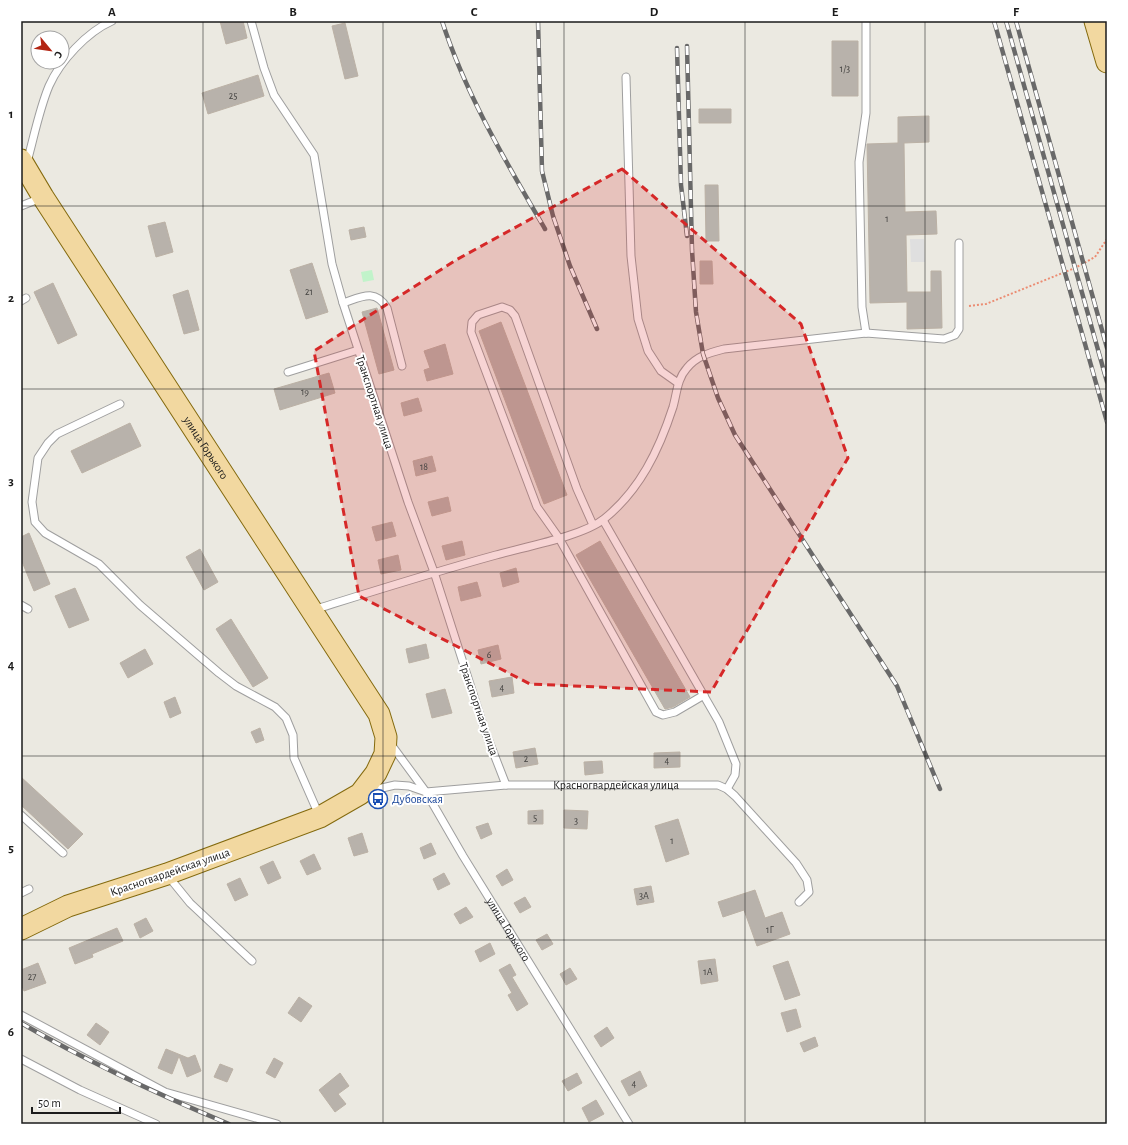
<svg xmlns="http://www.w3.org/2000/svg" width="1128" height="1145" font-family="'Alegreya Sans',sans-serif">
  <rect width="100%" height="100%" fill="#ebe9e1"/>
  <path fill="#c1f3ca" d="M372 270 374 280 363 282 361 272Z"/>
  <path fill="#dfdfdf" d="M910 239H924L925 262H911Z"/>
  <path fill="#b8b2ab" stroke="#bbb1a5" d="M220 21H243L247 38 226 44Z
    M345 23 358 76 345 79 332 26Z
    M832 41H858V96H832Z
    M258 75 264 96 208 114 202 93Z
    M699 109H731V123H699Z
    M929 116V142L904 143 905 212 936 211 937 234 906 235 907 292H931V271H941L942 328 907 329V302L870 303 867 144 898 143V117Z
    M705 185H718L719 241H706Z
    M165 222 173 252 156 257 148 226Z
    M364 227 366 237 351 240 349 230Z
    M700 261H712L713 284H700Z
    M312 263 328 312 306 319 290 270Z
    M53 283 77 335 58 344 34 292Z
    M188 290 199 330 184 334 173 295Z
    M377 308 394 370 379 374 362 312Z
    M501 322 567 495 544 504 479 331Z
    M445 344 453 374 427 381 424 370 430 368 424 351Z
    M329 373 335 393 280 410 274 389Z
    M418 398 422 411 404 416 401 403Z
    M130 423 141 446 82 473 71 451Z
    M432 456 436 471 416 476 413 461Z
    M448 497 451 511 432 516 428 502Z
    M392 522 396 536 376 541 372 527Z
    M29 533 50 584 34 591 21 559V537Z
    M462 541 465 555 446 560 442 546Z
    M600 541 690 697 673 707 665 709 576 555Z
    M200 549 218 582 204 590 186 557Z
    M398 555 401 570 381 574 378 560Z
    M516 568 519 582 503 587 500 573Z
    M477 582 481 596 461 601 458 587Z
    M75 588 89 620 69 628 55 596Z
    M231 619 268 678 253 687 216 629Z
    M426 644 429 658 409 663 406 649Z
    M498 645 501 659 481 664 478 650Z
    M145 649 153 664 128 678 120 663Z
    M512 677 514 693 492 697 489 681Z
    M445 689 452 713 432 718 426 694Z
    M175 697 181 713 170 718 164 702Z
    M260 728 264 740 256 743 251 732Z
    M535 748 538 764 516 768 513 752Z
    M680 752V767L654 768V753Z
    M602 761 603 773 585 775 584 762Z
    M21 777 83 834 68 849 21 805Z
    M543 810V824H528V811Z
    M564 810 588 811 587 829 564 828Z
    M678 819 689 854 666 862 655 826Z
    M488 823 492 834 481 839 476 827Z
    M362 833 368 852 354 856 348 838Z
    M431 843 436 854 424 859 420 848Z
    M314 854 321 869 307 875 300 861Z
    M273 861 281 878 268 884 260 867Z
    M507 869 513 880 502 886 496 876Z
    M444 873 450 884 438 890 433 879Z
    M240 878 248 895 235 901 227 884Z
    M651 886 654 902 637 905 634 889Z
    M755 890 765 918 782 912 790 934 757 946 744 910 723 917 718 902Z
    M525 897 531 907 520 913 514 903Z
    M466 907 473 917 460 924 454 914Z
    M146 918 153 931 140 938 134 924Z
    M117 928 123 941 92 954 93 957 75 964 69 948Z
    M547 934 553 944 542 950 536 940Z
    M490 943 495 954 480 962 475 951Z
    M715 959 718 981 701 984 698 961Z
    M788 961 800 995 785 1000 773 966Z
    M38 963 46 983 24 991 21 984V970Z
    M510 964 516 975 512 977 528 1004 517 1011 508 995 512 993 499 970Z
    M570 968 577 979 566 985 560 974Z
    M299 997 312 1006 301 1022 288 1013Z
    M796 1009 801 1027 787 1032 781 1013Z
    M96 1023 109 1032 100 1045 87 1035Z
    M607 1027 614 1038 601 1047 594 1036Z
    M815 1037 818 1046 804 1052 800 1043Z
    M166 1049 188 1058 195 1055 201 1071 187 1077 179 1056 172 1074 158 1068Z
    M274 1058 283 1063 275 1078 266 1073Z
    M220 1064 233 1069 227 1082 214 1077Z
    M640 1071 647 1086 629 1096 621 1081Z
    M340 1073 349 1086 338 1094 346 1104 335 1112 319 1090Z
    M577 1073 582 1083 568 1091 562 1081Z
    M596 1100 604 1114 589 1122 582 1108Z"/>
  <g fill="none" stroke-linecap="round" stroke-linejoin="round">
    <g stroke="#9f9f9f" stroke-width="9">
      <g id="service">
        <path d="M251 21 264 68 274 95 314 155 332 264 343 303 408 502 434 572 485 731 506 785"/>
        <path d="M626 77 631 256 638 319 648 351 661 371 678 383"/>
        <path d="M27 162C34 137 39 110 49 86 60 61 87 32 112 21"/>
        <path d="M21 206 41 198"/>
        <path d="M21 301 26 298"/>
        <path d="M343 303C361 297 375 288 387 308L402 366"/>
        <path d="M866 333 862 307 859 162 866 113V21"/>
        <path d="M288 372 358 350"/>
        <path d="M120 404 57 434 48 443 38 458 32 502 35 522 45 533 99 564 140 605 219 673 236 686 275 707 286 718 293 735 294 758 319 815"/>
        <path d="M603 520 719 722 736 764 735 775 727 789"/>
        <path d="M593 525 577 489 515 316 510 310 502 307 478 315 472 322 471 332 537 507 559 538 656 712 663 715 675 712 704 695"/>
        <path d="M21 605 28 609"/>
        <path d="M313 610C374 591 434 572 496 555 524 547 583 536 604 519 640 490 659 450 673 407 677 393 677 379 687 368 697 356 709 353 724 349L866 333 944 339 955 335 959 329V243"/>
        <path id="s1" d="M390 743 426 792 463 856 629 1124"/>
        <path id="s2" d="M369 791 395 785 409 786 426 792 506 785H718L727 789 735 796 796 863 807 880 809 892 799 902"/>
        <path d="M21 815 63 853"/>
        <path d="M168 876 190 903 252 961"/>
        <path d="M21 893 29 889"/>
        <path d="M21 1015 165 1092 277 1124"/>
        <path d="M21 1059 80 1090 156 1124"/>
      </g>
    </g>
    <g stroke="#846a0e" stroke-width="23">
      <g id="primary">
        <path d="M1095 21 1107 62"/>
        <path id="s3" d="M21 160 43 197 379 714 386 737 385 754 376 773 360 794 320 817 167 874 68 906 21 929"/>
      </g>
    </g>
    <path stroke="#eb8c72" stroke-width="2" stroke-dasharray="2 2" stroke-linecap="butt" d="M969 306 986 304 1075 268 1095 257 1107 239"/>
    <use href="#service" stroke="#fff" stroke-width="7"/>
    <use href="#primary" stroke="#f2d8a0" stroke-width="21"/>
    <g stroke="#696969" stroke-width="4.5">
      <path id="rail" d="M442 21C466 95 506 162 545 229
        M538 21 542 171 553 216 570 266 597 329
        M994 21 1107 422
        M1006 21 1107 382
        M1016 21 1107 348
        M687 46 692 250 696 312 703 354 718 398 735 435 897 686 940 789
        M677 48 681 185 687 236
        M21 1023C88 1062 157 1094 229 1124"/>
    </g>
    <use href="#rail" stroke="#fff" stroke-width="3" stroke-dasharray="9" stroke-linecap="butt"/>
  </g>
  <path fill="#d62828" fill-opacity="0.2" stroke="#d62828" stroke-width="3" stroke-dasharray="8 5" stroke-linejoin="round" d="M622 169 801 324 848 458 711 692 530 684 359 596 314 351 456 260Z"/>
  <path fill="none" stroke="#1b1b1b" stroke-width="1" stroke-opacity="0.55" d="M203 21V1124M383 21V1124M564 21V1124M745 21V1124M925 21V1124M21 206H1107M21 389H1107M21 572H1107M21 756H1107M21 940H1107"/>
  <defs>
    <g id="bus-ring" transform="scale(1)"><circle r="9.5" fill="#fff" stroke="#1a4fb4" stroke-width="1.5"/><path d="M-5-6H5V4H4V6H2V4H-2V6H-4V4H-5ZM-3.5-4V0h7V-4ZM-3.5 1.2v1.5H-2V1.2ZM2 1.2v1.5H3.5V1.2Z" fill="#1a4fb4"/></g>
  </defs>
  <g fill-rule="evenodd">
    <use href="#bus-ring" x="378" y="799"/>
  </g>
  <g text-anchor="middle" stroke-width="4" stroke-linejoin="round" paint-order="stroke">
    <g font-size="10" fill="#42413f">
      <text x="845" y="72">1/3</text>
      <text x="233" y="99">25</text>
      <text x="887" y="222">1</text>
      <text x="309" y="295">21</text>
      <text x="305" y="395">19</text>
      <text x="424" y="470">18</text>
      <text x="489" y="658">6</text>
      <text x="502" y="691">4</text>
      <text x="526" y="762">2</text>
      <text x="667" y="764">4</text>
      <text x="535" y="821">5</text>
      <text x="576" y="824">3</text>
      <text x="672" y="844">1</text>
      <text x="644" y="899">3А</text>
      <text x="770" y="933">1Г</text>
      <text x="708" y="975">1А</text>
      <text x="32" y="980">27</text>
      <text x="634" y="1087">4</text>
    </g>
    <g font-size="12" fill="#1b1b1b" stroke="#fff">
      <text transform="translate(375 402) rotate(72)" y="4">Транспортная улица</text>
      <text dy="4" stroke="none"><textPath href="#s3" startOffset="342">улица Горького</textPath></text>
      <text transform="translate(479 709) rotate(71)" y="4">Транспортная улица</text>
      <text dy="4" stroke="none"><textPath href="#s2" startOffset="249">Красногвардейская улица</textPath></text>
      <text transform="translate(170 872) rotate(-19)" y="4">Красногвардейская улица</text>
      <text dy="4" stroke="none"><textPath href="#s1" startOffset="221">улица Горького</textPath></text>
    </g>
    <g font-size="12" fill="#164399" stroke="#fff" text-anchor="start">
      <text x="392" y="803">Дубовская</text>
    </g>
  </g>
  <rect width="1128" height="1145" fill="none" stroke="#ffffff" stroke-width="44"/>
  <g transform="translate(50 50) rotate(119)"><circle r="19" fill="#ffffff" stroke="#a4a4a4"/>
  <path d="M0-3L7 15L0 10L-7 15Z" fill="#b32513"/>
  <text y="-6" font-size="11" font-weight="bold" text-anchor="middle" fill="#1b1b1b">С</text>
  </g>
  <path d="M32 1107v6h88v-6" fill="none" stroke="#1b1b1b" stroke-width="2"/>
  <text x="38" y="1107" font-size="12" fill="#1b1b1b" stroke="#ffffff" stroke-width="3" paint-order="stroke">50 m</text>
  <rect x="22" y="22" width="1084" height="1101" fill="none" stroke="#1b1b1b" stroke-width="1.5"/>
  <g font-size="13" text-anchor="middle" font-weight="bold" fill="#1b1b1b">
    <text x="112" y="16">A</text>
    <text x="293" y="16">B</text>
    <text x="474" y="16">C</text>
    <text x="654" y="16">D</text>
    <text x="835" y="16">E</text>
    <text x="1016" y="16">F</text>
    <text x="11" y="118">1</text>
    <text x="11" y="302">2</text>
    <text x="11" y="485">3</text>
    <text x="11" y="669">4</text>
    <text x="11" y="852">5</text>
    <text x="11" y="1036">6</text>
  </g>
</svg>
